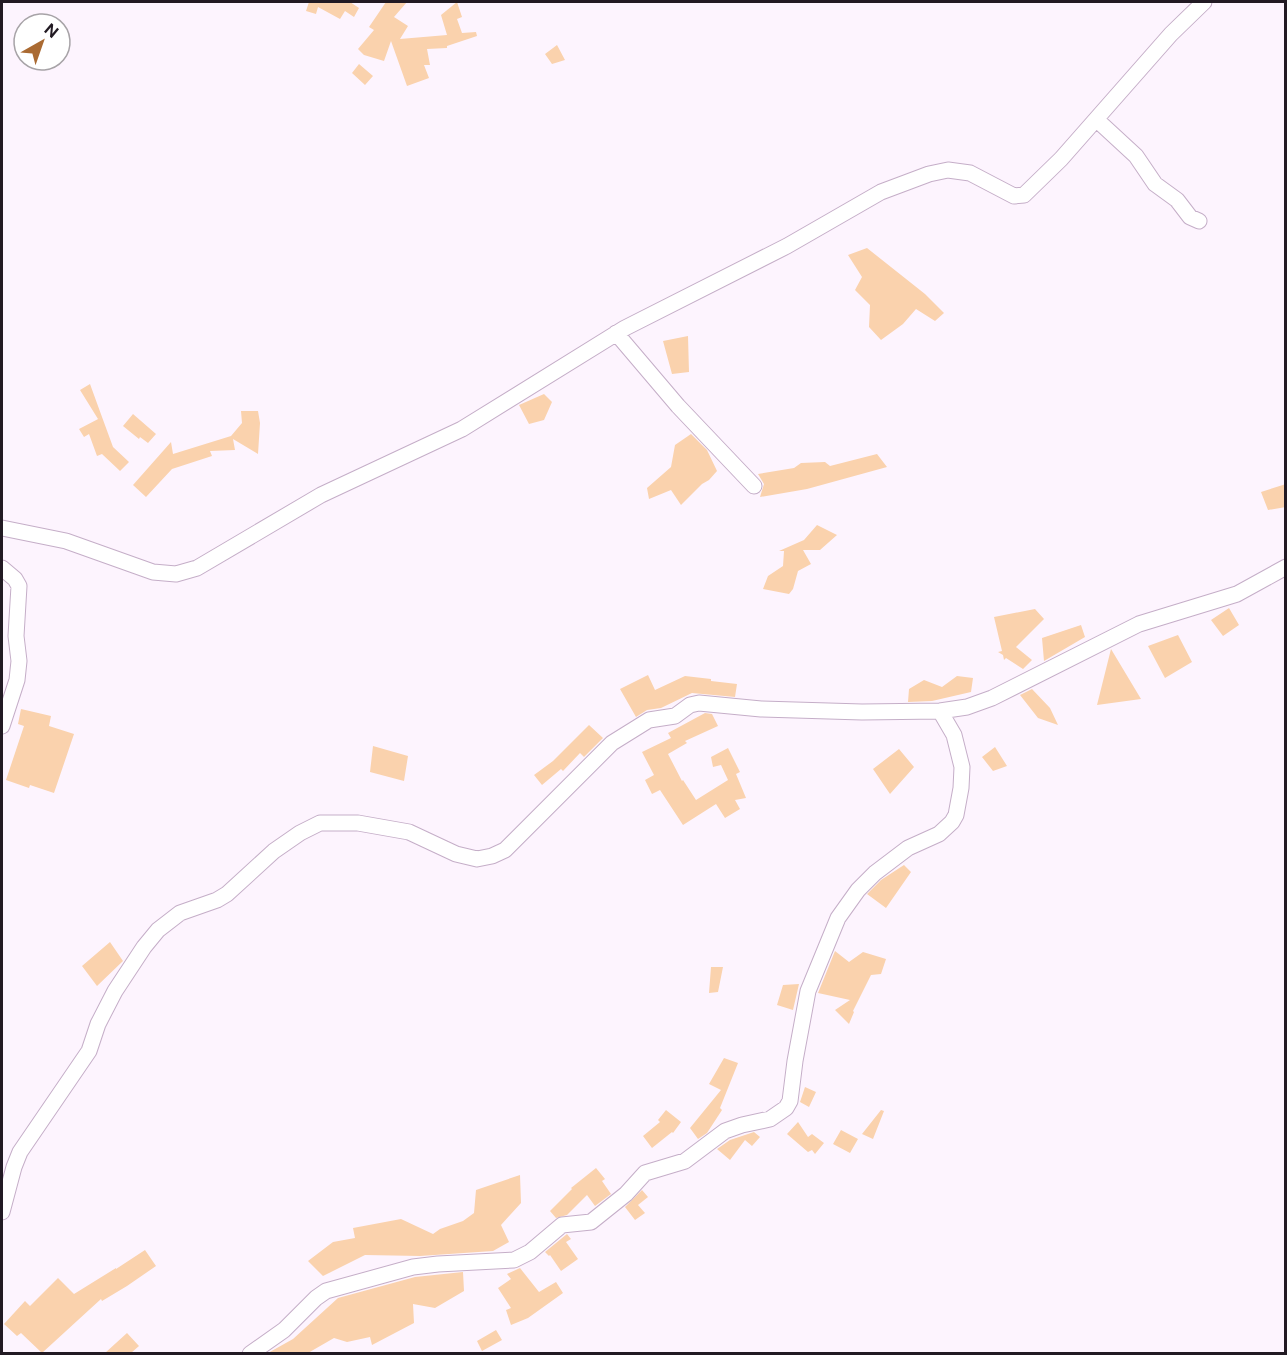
<svg xmlns="http://www.w3.org/2000/svg" width="1287" height="1355" font-family="'Public Sans',sans-serif">
  <rect width="100%" height="100%" fill="#fdf4fe"/>
  <path fill="#fad2ad" d="M309 2H350L359 8 354 17 345 11 340 19 318 7 316 14 306 11Z
    M386 2H407L394 17 408 26 400 39 447 35 441 15 457 2 462 17 457 19 462 33 476 32 477 36 447 46V48L427 49 430 65H424L429 78 407 86 391 41 384 61 364 55 358 49 374 30 369 27Z
    M557 45 565 60 552 64 545 54Z
    M359 64 373 76 365 85 352 73Z
    M867 248 925 294 944 313 935 321 916 309 903 324 881 340 869 327 870 305 855 290 862 277 848 255Z
    M688 336 689 372 672 374 663 341Z
    M90 384 102 417 98 419 80 390Z
    M544 394 552 402 544 420 529 424 519 405Z
    M241 411H258L260 423 258 454 233 439 235 450 210 451 212 456 172 469 146 497 133 485 171 442 173 454 231 436 242 423Z
    M133 414 156 434 148 443 140 437 139 439 123 426Z
    M102 417 113 447 129 462 120 471 102 454 97 456 89 434 84 437 79 429Z
    M691 434 707 450 717 471 709 480 702 484 681 505 671 490 649 499 647 488 671 467 675 445Z
    M877 454 887 467 807 489 760 497 764 484 758 474 794 468 801 463 825 462 830 466Z
    M1286 484V507L1268 510 1261 492Z
    M817 525 837 535 820 550H803L811 564 798 571 793 589 789 594 763 589 768 576 783 566 784 551H779L804 540Z
    M1229 608 1239 625 1223 636 1211 620Z
    M1035 609 1044 619 1016 647 1032 660 1023 669 1006 658 1004 660 1003 655 998 652 1002 651 994 617Z
    M1081 625 1085 637 1044 661 1042 638Z
    M1178 635 1192 662 1165 678 1148 646Z
    M1111 649 1141 699 1097 705Z
    M648 675 655 690 685 676 711 679V681L737 684 735 697 692 693 661 708 647 710 636 717 620 689Z
    M957 676 973 678 971 692 932 701 908 702 909 689 924 680 942 687Z
    M1032 689 1050 708 1058 725 1038 718 1020 695Z
    M21 709 51 716 49 726 74 734 54 793 30 785 29 788 6 780 24 726 18 724Z
    M705 713 712 714 718 726 685 741 687 743 668 754 682 781 683 780 696 800 728 780 721 765 713 767 711 757 728 748 740 772 736 774 746 798 735 800 740 809 725 818 716 804 683 825 660 790 652 794 645 780 654 775 642 752 671 738 668 733Z
    M589 725 603 738 584 757 580 753 563 771 561 769 542 785 534 775 553 761Z
    M373 746 408 756 404 781 370 772Z
    M995 747 1007 766 993 771 982 757Z
    M899 749 914 767 890 794 873 769Z
    M904 865 911 872 886 908 867 894 881 880Z
    M110 942 123 961 97 986 82 966Z
    M835 951 849 962 863 952 886 959 881 974 871 975 853 1011 854 1012 849 1024 835 1010 850 1000 818 993Z
    M711 967H723L718 992 709 993Z
    M799 984 793 1010 777 1005 783 985Z
    M724 1058 738 1063 720 1108 722 1110 707 1133 698 1139 690 1128 721 1090 709 1084Z
    M805 1087 816 1092 809 1107 800 1102Z
    M666 1110 681 1122 673 1133 672 1132 652 1148 643 1136 660 1122 658 1120Z
    M881 1110 884 1111 873 1139 862 1134Z
    M798 1122 808 1137 812 1134 824 1143 815 1154 812 1150 808 1152 787 1134Z
    M841 1130 858 1139 850 1153 833 1144Z
    M754 1132 760 1137 752 1146 745 1140 730 1160 717 1149 730 1140Z
    M596 1168 605 1179 602 1181 611 1194 595 1206 587 1195 567 1215 556 1218 550 1211 572 1189 571 1188Z
    M520 1175 521 1203 501 1225 509 1242 493 1251 420 1256 365 1255 323 1276 308 1261 333 1242 355 1238 353 1228 401 1219 433 1234 440 1229 463 1221 474 1213 476 1190Z
    M642 1190 648 1197 638 1205 645 1213 635 1220 625 1207Z
    M567 1234 571 1239 566 1242 578 1259 561 1271 550 1255 549 1256 545 1252Z
    M145 1250 156 1266 127 1286 102 1301 101 1299 42 1353 21 1333 17 1336 4 1324 25 1301 30 1306 58 1278 74 1294 116 1268V1269Z
    M520 1268 539 1292 556 1282 563 1293 528 1318 511 1325 506 1310 511 1308 498 1288 511 1279 507 1274Z
    M463 1272 464 1291 435 1308 413 1304 414 1323 372 1345 370 1337 347 1342 334 1338 308 1353H268L293 1339 338 1298 415 1277Z
    M496 1330 502 1340 482 1351 477 1341Z
    M127 1333 139 1346 131 1353H105Z"/>
  <g fill="none" stroke-linecap="round" stroke-linejoin="round">
    <g stroke="#c5aec8" stroke-width="17">
      <path id="minor" d="M1097 120 1136 156 1155 184 1177 200 1190 217 1199 221
        M616 333 678 406 754 486
        M2 528 66 541 153 572 176 574 197 568 321 495 462 429 625 328 787 246 881 192 929 174 948 170 970 173 1014 196 1024 195 1061 159 1171 34 1204 2
        M2 568 15 579 19 586 16 636 19 661 17 680 2 726
        M2 1212 14 1167 20 1152 89 1051 98 1024 115 991 144 947 158 930 180 913 217 900 227 894 274 851 300 833 320 823H358L409 832 456 854 477 859 492 856 505 850 612 743 649 720 675 716 690 705 699 703 761 709 862 712 940 711 967 707 992 698 1139 624 1237 594 1286 567
        M250 1354 284 1330 316 1298 326 1291 413 1267 438 1264 514 1260 530 1252 562 1225 591 1222 626 1194 645 1173 685 1161 725 1131 742 1125 770 1119 786 1108 790 1101 795 1061 808 991 838 918 858 890 875 873 908 848 939 834 952 822 956 815 961 788 962 767 954 735 940 711"/>
    </g>
    <use href="#minor" stroke="#fff" stroke-width="15"/>
  </g>
  <rect width="1287" height="1355" fill="none" stroke="#221a23" stroke-width="6"/>
  <g transform="translate(42 42) rotate(40)"><circle r="28" fill="#ffffff" stroke="#a7a3a7" stroke-width="1.5"/>
  <path d="M0-4.5L10 22L0 15L-10 22Z" fill="#aa6a32"/>
  <text y="-9" font-size="16" font-weight="bold" text-anchor="middle" fill="#221a23">N</text>
  </g>
</svg>
